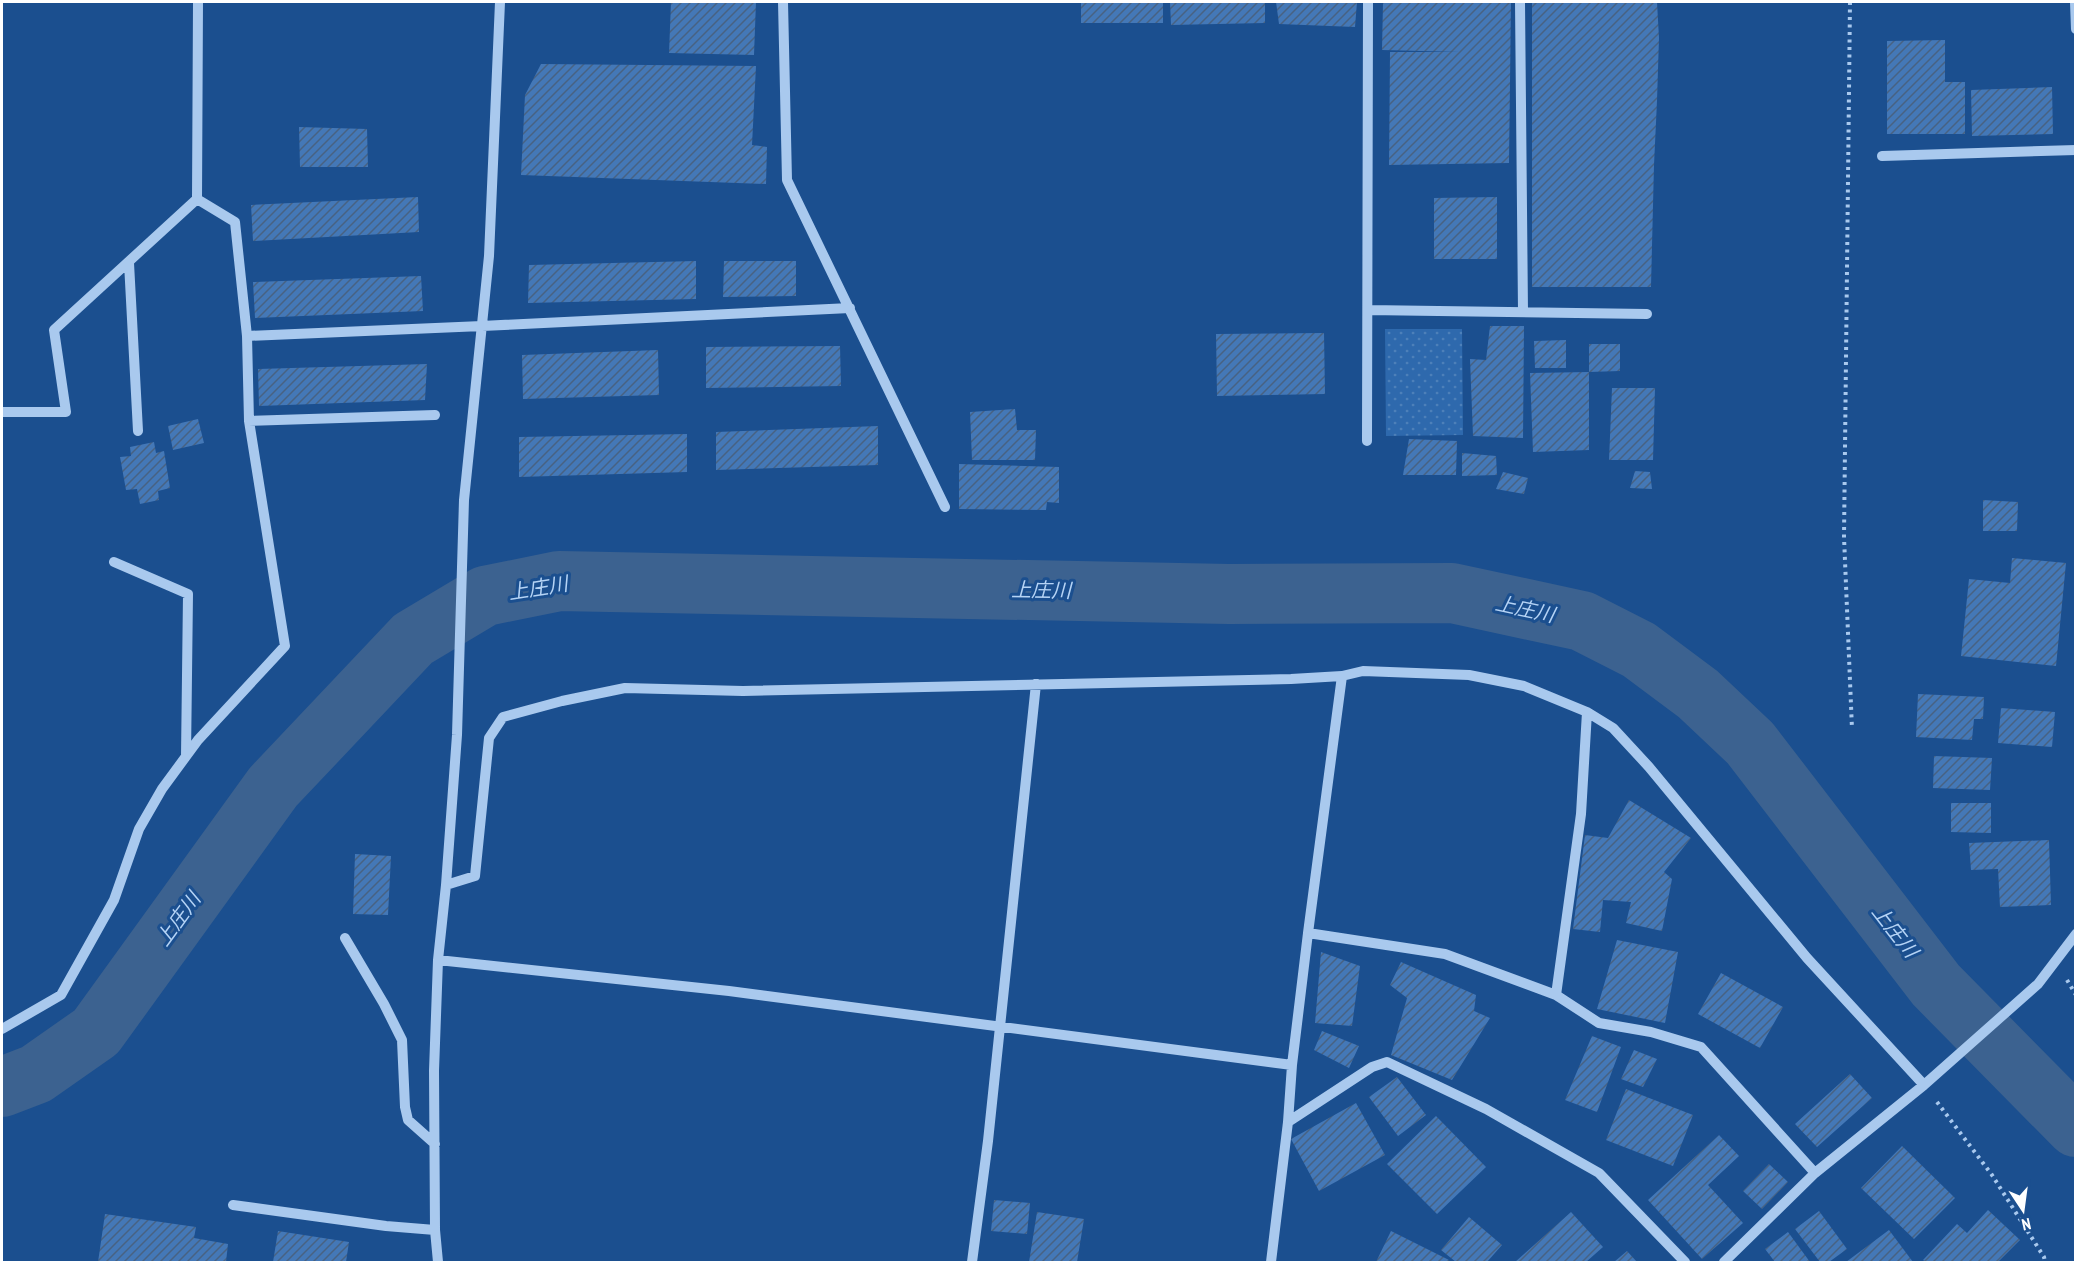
<svg xmlns="http://www.w3.org/2000/svg" width="2077" height="1264" font-family="'PT Sans Narrow','Noto Sans JP',sans-serif">
  <defs>
    <pattern id="grass-dots" width="8" height="8" patternUnits="userSpaceOnUse" patternTransform="scale(1.5)"><rect width="8" height="8" fill="#2e69ad"/><path d="M2 2h.1M6 6h.1" fill="none" stroke="#4d80b9" stroke-width="1.8" stroke-linecap="round"/></pattern>
    <pattern id="building-hatch" width="6" height="6" patternUnits="userSpaceOnUse" patternTransform="scale(1.5)"><rect width="6" height="6" fill="#4478b7"/><path d="M-1 1l2-2M0 6l6-6M5 7l2-2" fill="none" stroke="#486282"/></pattern>
  </defs>
  <rect width="100%" height="100%" fill="#1b4f8f"/>
  <path fill="url(#grass-dots)" d="M1385 329H1462L1463 435 1386 436Z"/>
  <g fill="none" stroke-linecap="round" stroke-linejoin="round">
    <path stroke="#3c6290" stroke-width="60" d="M2 1087 36 1074 96 1032 273 787 413 639 485 596 559 581 1229 594 1452 593 1582 621 1639 650 1698 694 1750 743 1936 985 2076 1127"/>
  </g>
  <path fill="url(#building-hatch)" d="M671 2H756L754 55 669 53Z
    M1081 2H1163V23H1081Z
    M1170 2H1265V23L1171 25Z
    M1276 2H1357L1355 27 1279 24Z
    M1383 2H1511L1509 163 1389 165 1390 52H1460L1382 50Z
    M1532 2H1657L1659 38 1657 101 1654 165 1651 287H1532Z
    M1945 40V82H1965V134H1887V41Z
    M541 64 756 66 752 145 767 147 766 184 521 175 525 95Z
    M2052 87 2053 134 1972 136 1971 90Z
    M299 127 367 129 368 167H300Z
    M418 197 419 232 253 241 251 205Z
    M1497 197V259H1434V198Z
    M696 261V299L528 303 529 265Z
    M724 261H796V296L723 297Z
    M421 276 423 311 255 318 253 282Z
    M1490 326H1524L1523 438 1473 436 1470 359 1486 360Z
    M1324 333 1325 394 1217 396 1216 334Z
    M1566 340V368H1535L1534 341Z
    M1589 344H1620V371L1589 372Z
    M840 346 841 386 706 388V347Z
    M658 350 659 395 523 399 522 355Z
    M427 364 425 400 259 406 258 369Z
    M1589 372V450L1533 452 1530 373Z
    M1612 388H1655L1653 460H1609Z
    M1015 409 1017 430H1036L1035 460H972L970 412Z
    M198 419 204 443 173 450 168 426Z
    M878 426V465L716 470V432Z
    M687 434V472L519 477V437Z
    M1409 439 1457 441 1456 475H1403Z
    M154 442 156 453 164 451 170 488 158 491 159 500 140 504 137 489 126 490 120 457 131 456 130 447Z
    M1462 453 1496 456 1497 475 1462 476Z
    M959 464 1059 467V503L1047 502 1046 510 959 509Z
    M1635 471 1650 472 1652 489 1630 488Z
    M1503 472 1528 478 1524 494 1496 489Z
    M1983 500 2018 502 2017 531H1983Z
    M2012 558 2066 563 2056 666 1961 656 1969 579 2010 583Z
    M1918 694 1984 697 1983 719H1974L1972 740 1916 737Z
    M2001 708 2055 712 2052 747 1998 743Z
    M1934 756 1992 758 1990 790 1933 788Z
    M1629 800 1691 838 1664 872 1672 879 1662 931 1626 923 1631 902 1603 900 1600 932 1573 929 1585 835 1608 838Z
    M1951 803H1991V833L1951 832Z
    M2049 840 2051 905 2000 907 1998 869 1971 870 1969 843Z
    M355 854 391 856 388 915 353 914Z
    M1617 940 1678 952 1665 1023 1597 1009Z
    M1321 952 1360 966 1352 1026 1315 1023Z
    M1401 962 1476 995 1474 1011 1490 1018 1452 1080 1391 1055 1407 998 1390 985Z
    M1721 973 1783 1007 1760 1048 1698 1014Z
    M1322 1031 1359 1046 1349 1068 1314 1050Z
    M1592 1036 1621 1047 1597 1112 1565 1100Z
    M1634 1050 1657 1059 1643 1087 1621 1079Z
    M1850 1074 1872 1098 1817 1147 1795 1124Z
    M1397 1077 1426 1115 1398 1136 1369 1097Z
    M1626 1089 1693 1115 1673 1166 1606 1140Z
    M1356 1103 1385 1155 1319 1191 1291 1139Z
    M1436 1116 1486 1167 1437 1214 1387 1164Z
    M1719 1135 1739 1156 1708 1185 1743 1223 1702 1259 1648 1200Z
    M1902 1146 1955 1198 1914 1239 1861 1188Z
    M1769 1164 1788 1182 1762 1209 1743 1191Z
    M994 1200 1030 1203 1027 1234 991 1231Z
    M1988 1210 2020 1240 1998 1262H1926L1923 1260 1957 1224 1967 1233Z
    M1819 1211 1847 1249 1829 1262H1820L1795 1229Z
    M1037 1212 1084 1219 1077 1262H1029Z
    M1571 1212 1603 1247 1586 1262H1515Z
    M105 1214 196 1227 194 1238 228 1244 226 1262H98Z
    M1469 1217 1502 1245 1487 1262H1456L1441 1250Z
    M1889 1230 1913 1262H1846Z
    M278 1231 349 1242 346 1262H273Z
    M1391 1231 1449 1260 1447 1262H1376Z
    M1788 1232 1810 1262H1775L1765 1249Z
    M1627 1251 1637 1262H1614Z"/>
  <g fill="none" stroke-linecap="round" stroke-linejoin="round">
    <path stroke="#a9c9ee" stroke-width="4" stroke-dasharray="3 4.5" stroke-linecap="butt" d="M1850 2 1844 537 1852 729
      M2067 980 2076 995
      M1937 1102 1992 1175 2044 1257 2045 1262"/>
    <path stroke="#a9c9ee" stroke-width="10" d="M783 2 787 180 945 507
      M1520 2 1523 312
      M2075 2 2076 29
      M1882 156 2076 150
      M197 199 235 222 247 336
      M129 263 138 431
      M1368 310 1647 314
      M2 412H66L54 330 197 199 198 2
      M249 421 247 336 482 326 850 308
      M1367 441 1368 2
      M114 562 188 594 186 756
      M1587 712 1524 686 1469 675 1363 671 1342 676 1308 933 1445 954 1556 995 1581 814 1587 712 1613 728 1649 767 1807 958 1924 1085
      M446 885 475 876 489 738 503 717 562 701 625 688 743 691 1291 679 1342 676
      M345 938 384 1004 402 1040 405 1107 408 1120 435 1144
      M438 960 729 991 1292 1065 1308 933
      M1556 995 1599 1023 1651 1032 1701 1047 1815 1173
      M2 1029 61 995 114 900 139 829 162 789 198 740 285 646 249 421 435 415
      M1292 1065 1288 1122 1372 1067 1387 1062 1486 1109 1599 1173 1685 1262
      M233 1205 386 1226 435 1230
      M438 1262 435 1230 434 1071 438 960 446 885 457 735 464 500 489 256 500 2
      M972 1262 988 1141 1036 684
      M1271 1262 1288 1122
      M1724 1262 1815 1173 1924 1085 2038 984 2076 934"/>
  </g>
  <g text-anchor="middle" stroke-width="6" stroke-linejoin="round" paint-order="stroke">
    <g font-size="20" font-style="italic" fill="#b5d3f5" stroke="#1b4f8f">
      <text transform="translate(538 588) rotate(-9)" y="7">上庄川</text>
      <text transform="translate(1041 590) rotate(1)" y="7">上庄川</text>
      <text transform="translate(1525 609) rotate(12)" y="7">上庄川</text>
      <text transform="translate(178 919) rotate(-54)" y="7">上庄川</text>
      <text transform="translate(1895 931) rotate(52)" y="7">上庄川</text>
    </g>
  </g>
  <rect width="2077" height="1264" fill="none" stroke="#ffffff" stroke-width="6"/>
  <g transform="translate(2023 1210) rotate(167)" stroke="#1b4f8f" stroke-width="4.5" paint-order="stroke">
  <path d="M0-4.5L10 22L0 15L-10 22Z" fill="#ffffff"/>
  <text y="-9" font-size="16" font-weight="bold" text-anchor="middle" fill="#ffffff">N</text>
  </g>
</svg>
